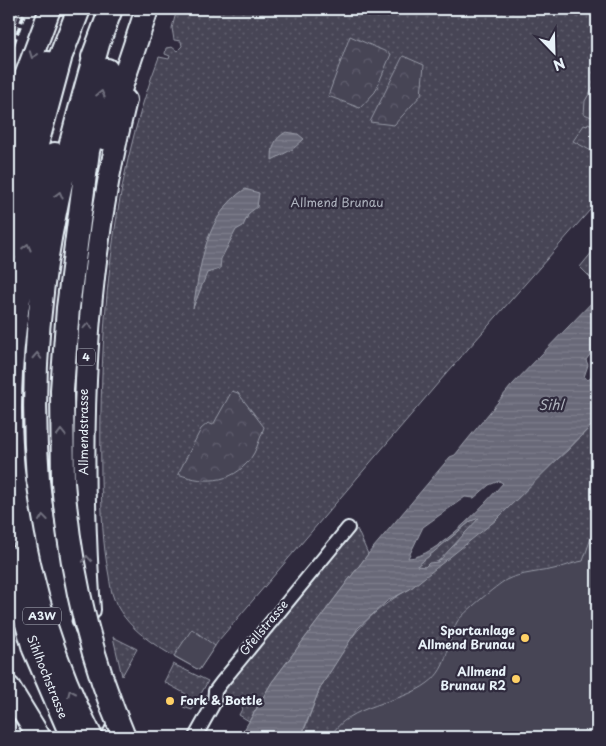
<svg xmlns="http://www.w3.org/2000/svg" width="606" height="746" font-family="'Playpen Sans',sans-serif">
  <defs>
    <pattern id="grass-dots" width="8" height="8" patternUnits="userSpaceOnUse" patternTransform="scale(1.25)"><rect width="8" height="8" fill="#464455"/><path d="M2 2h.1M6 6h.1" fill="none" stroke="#615f6e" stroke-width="1.8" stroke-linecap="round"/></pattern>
    <pattern id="forest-crowns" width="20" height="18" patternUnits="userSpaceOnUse" patternTransform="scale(1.25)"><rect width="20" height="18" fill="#464455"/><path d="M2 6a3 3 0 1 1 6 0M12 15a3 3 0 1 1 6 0" fill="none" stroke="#615f6e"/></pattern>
    <pattern id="water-rules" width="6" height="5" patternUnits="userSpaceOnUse" patternTransform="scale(1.25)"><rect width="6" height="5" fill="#696978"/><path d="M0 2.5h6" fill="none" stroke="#7e7f8c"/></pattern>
  </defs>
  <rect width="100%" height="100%" fill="#2f2a3d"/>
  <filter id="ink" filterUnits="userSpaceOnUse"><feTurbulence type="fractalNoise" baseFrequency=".02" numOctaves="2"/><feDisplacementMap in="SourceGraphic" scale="10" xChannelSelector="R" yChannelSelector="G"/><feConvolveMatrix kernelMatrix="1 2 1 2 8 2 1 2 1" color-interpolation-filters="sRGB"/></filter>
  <g filter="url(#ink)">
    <path fill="url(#grass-dots)" stroke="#979aa6" d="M9 9H21L9 40Z
      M177 9H597V202L439 382 219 640 199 670C168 653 128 634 114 599 111 592 110 583 109 576 102 542 102 513 101 478 99 338 108 189 159 57L169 59 170 56 165 54 166 48 172 47 177 51 182 46 181 41 174 40 172 28Z
      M597 246V284L580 267Z
      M597 420V737H301C309 721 313 703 321 687 343 645 367 611 410 589L567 451Z
      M480 517C469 531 436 575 416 566L471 521Z
      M357 529 368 554 272 682 249 721 239 715 243 707 224 695 222 690 267 632Z
      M113 637 137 649 122 676Z
      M173 664 208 681 192 710 183 707 186 694 164 682Z"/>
    <path fill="url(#forest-crowns)" stroke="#979aa6" d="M350 36 391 54 375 92 360 108 328 96Z
      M403 56 424 65 421 95 394 125 370 122Z
      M595 84H597V119L584 114 585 101Z
      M588 123 597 127V154L573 141 584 125 587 126Z
      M232 391 238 393 264 427C261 436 258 445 254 453 237 483 207 485 178 474L201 429 208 423 213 425Z"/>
    <path fill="#464455" stroke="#979aa6" d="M597 521V737H330C349 703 399 705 428 683 450 667 446 643 457 622 461 615 498 584 506 580 519 573 543 572 558 568 566 566 575 562 583 561Z
      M192 629 215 646 199 670 174 656Z"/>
    <path fill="url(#water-rules)" stroke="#9c9fab" fill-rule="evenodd" d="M286 132 298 134 304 139 293 149 272 160C272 146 274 139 286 132Z
      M245 189 259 193 257 207 249 213 243 226 236 230 221 259 220 269 207 273 193 308C201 263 205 216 245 189Z
      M597 297V345L586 360 588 365 584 377 588 380 597 373V420L496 520 410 589 387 601 358 628 320 688 301 737H240L272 682 368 554 450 457 455 455 511 386ZM499 481 503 483C485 504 436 558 408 558L423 527 465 497 474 498 489 485ZM479 518 438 562 429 563 425 567 417 566 471 521Z"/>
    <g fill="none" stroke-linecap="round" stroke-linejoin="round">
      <g stroke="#e8f1f8" stroke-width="16">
        <path id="minor" d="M195 737 214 703 215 691 221 683 348 528"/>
      </g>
      <g stroke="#e8f1f8" stroke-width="24">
        <path id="primary" d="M9 119 50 9
          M53 604 72 653 95 701
          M90 610C78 437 83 270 126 100
          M85 737C103 716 100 705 97 679"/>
      </g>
      <g stroke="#e8f1f8" stroke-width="26">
        <path id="motorway" d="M93 57 111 9
          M54 73 79 9
          M104 138 147 9
          M9 153 47 63
          M9 180 24 141
          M9 248 60 59
          M63 482 62 390 68 308 88 151 107 70
          M15 487C0 373 19 262 55 154
          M60 618C52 572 42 526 38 480 31 391 37 300 55 212 66 155 83 99 98 44
          M9 688 39 737"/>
      </g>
      <use href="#minor" stroke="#2f2a3d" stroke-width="12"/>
      <use href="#primary" stroke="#2f2a3d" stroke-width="20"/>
      <use href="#motorway" stroke="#2f2a3d" stroke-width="22"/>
      <path stroke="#e8f1f8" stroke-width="4" stroke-dasharray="8 4" stroke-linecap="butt" d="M9 56 26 9"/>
      <g stroke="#e8f1f8" stroke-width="26" stroke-linecap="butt">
        <path id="motorway-bridge" d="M63 482C70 571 89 655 124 737
          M15 487C27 575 51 658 91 737
          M9 558 34 649 72 737"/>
      </g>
      <use href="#motorway-bridge" stroke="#2f2a3d" stroke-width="22"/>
    </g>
    <defs><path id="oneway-chevron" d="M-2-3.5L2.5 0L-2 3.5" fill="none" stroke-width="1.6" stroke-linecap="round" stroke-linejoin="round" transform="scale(1.25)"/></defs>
    <g stroke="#70707e">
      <use href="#oneway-chevron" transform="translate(33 55) rotate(110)"/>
      <use href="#oneway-chevron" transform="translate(101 94) rotate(-77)"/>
      <use href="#oneway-chevron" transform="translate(59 195) rotate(-76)"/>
      <use href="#oneway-chevron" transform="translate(27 247) rotate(-76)"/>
      <use href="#oneway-chevron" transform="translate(88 326) rotate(-86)"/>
      <use href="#oneway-chevron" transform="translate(37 356) rotate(-87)"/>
      <use href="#oneway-chevron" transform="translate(61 433) rotate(-91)"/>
      <use href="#oneway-chevron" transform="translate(43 518) rotate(-97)"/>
      <use href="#oneway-chevron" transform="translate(87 559) rotate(-94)"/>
      <use href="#oneway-chevron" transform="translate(71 693) rotate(-114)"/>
    </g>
  </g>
  <g fill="#ffd166" stroke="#2f2a3d" stroke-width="2">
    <circle cx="525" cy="638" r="5"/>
    <circle cx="516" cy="679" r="5"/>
    <circle cx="170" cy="701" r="5"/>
  </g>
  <g text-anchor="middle" stroke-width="4.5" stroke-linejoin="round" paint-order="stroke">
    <g fill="#2f2a3d" stroke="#b0b5c0" stroke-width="1">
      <rect x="77" y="348.5" width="18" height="17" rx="4"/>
      <rect x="23" y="607.5" width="38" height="17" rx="4"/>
    </g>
    <g font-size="11" font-weight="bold" fill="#e8f1f8">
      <text x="86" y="361">4</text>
      <text x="42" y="620">A3W</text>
    </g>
    <g font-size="12" fill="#afb4bf" stroke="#2f2a3d">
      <text x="337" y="207">Allmend Brunau</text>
    </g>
    <g font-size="12" fill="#e8f1f8" stroke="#2f2a3d">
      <text transform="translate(84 432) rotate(-90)" y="4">Allmendstrasse</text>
      <text transform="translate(264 628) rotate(-50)" y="4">Gfellstrasse</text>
      <text transform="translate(47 677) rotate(68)" y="4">Sihlhochstrasse</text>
    </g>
    <g font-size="12" font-weight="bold" fill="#e8f1f8" stroke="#2f2a3d" text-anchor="end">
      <text x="515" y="635">Sportanlage<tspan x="515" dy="14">Allmend Brunau</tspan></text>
      <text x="506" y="676">Allmend<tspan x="506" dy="14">Brunau R2</tspan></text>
      <text x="180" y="705" text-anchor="start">Fork &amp; Bottle</text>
    </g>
    <g font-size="14" font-style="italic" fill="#afb4be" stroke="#2f2a3d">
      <text x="551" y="410">Sihl</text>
    </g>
  </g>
  <rect width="606" height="746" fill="none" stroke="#2f2a3d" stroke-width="30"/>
  <rect x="15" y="15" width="576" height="716" fill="none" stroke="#e8f1f8" stroke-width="2" filter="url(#ink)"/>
  <g transform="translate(554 52) rotate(157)" stroke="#2f2a3d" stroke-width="4" paint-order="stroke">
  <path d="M0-4L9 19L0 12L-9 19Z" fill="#e8f1f8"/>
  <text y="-8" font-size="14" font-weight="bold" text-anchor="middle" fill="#e8f1f8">N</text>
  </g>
</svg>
